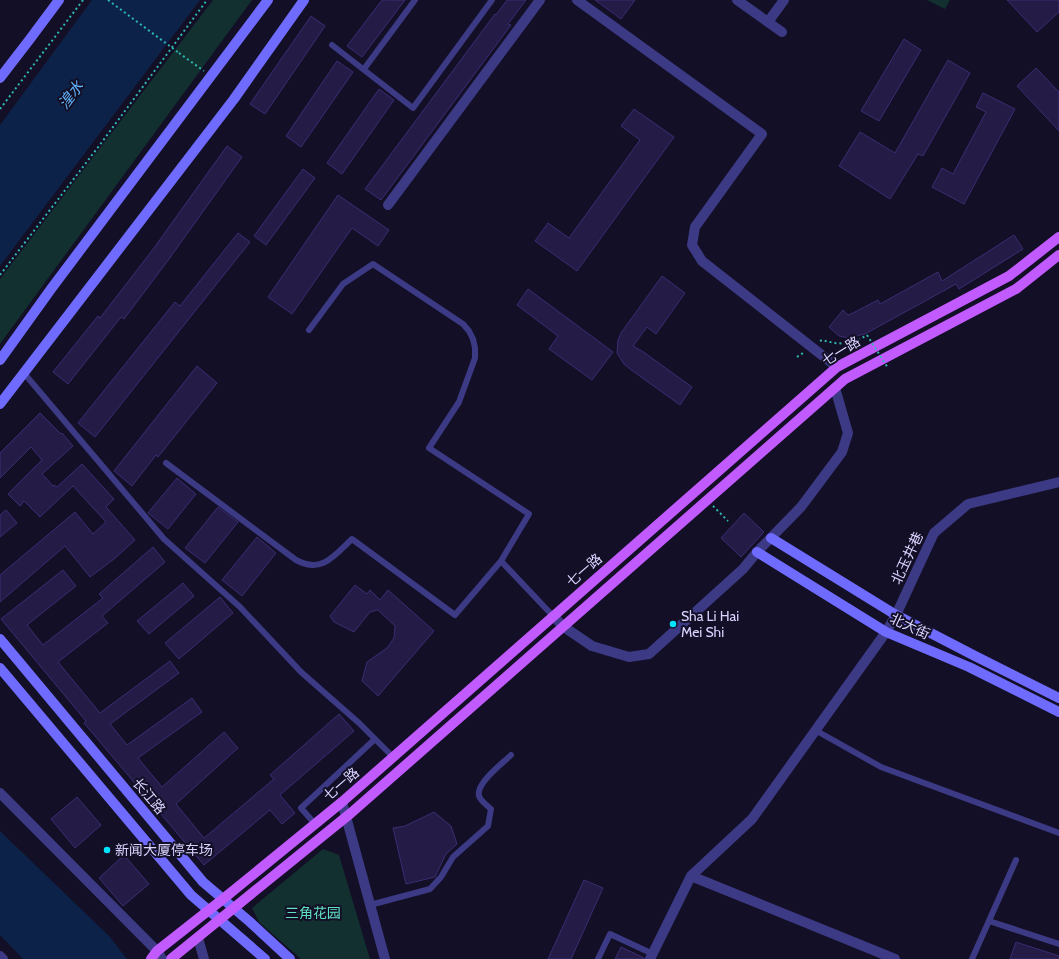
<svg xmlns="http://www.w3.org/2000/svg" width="1059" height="959" font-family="Cabin,'Noto Sans SC',sans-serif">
  <rect width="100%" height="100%" fill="#130f26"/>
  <path fill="#12302f" d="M213 0H252L0 344V279Z
    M927 0H950L945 9Z
    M323 849 339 855 370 959H301L259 922 252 908Z"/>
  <path fill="#0c2248" d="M92 0H200L0 266V125Z
    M0 831 109 936 127 959H23L0 935Z"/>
  <path fill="#241b47" stroke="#3b2d73" d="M382 0H405L362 57 347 46Z
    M507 0H526L508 24 511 25 381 200 365 189 495 14 496 15Z
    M595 0H635L621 19Z
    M1007 0H1059V12L1037 32Z
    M311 16 325 26 265 114 250 104Z
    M904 39 921 50 879 121 861 111Z
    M948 60 970 73 923 156 918 154 890 199 839 166 860 132 895 153Z
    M337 61 353 72 301 147 286 136Z
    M1036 68 1059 92V131L1017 86Z
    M379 89 394 100 342 174 327 163Z
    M983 93 1015 109 964 204 932 187 942 168 953 174 986 112 976 107Z
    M634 109 674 137 577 271 535 241 548 223 569 238 640 140 621 126Z
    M227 146 242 157 169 259 124 319 121 317 68 384 53 372 98 316 100 318 154 248Z
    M303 169 315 178 266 245 254 236Z
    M338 195 389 230 378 246 352 228 292 314 268 297Z
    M238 233 250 242 95 437 78 423 175 302 180 306Z
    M1014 235 1023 249 959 289 956 284 865 334 848 338 839 336 829 327 843 310 848 315 853 313 878 300 880 304 938 272 942 281Z
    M662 276 685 293 656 334 647 327 633 346 642 351 692 387 680 405 630 369 624 364 617 353 618 340 621 333Z
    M528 289 613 352 592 380 549 349 558 336 517 305Z
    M197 366 217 383 158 457 156 455 132 486 114 471Z
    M40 413 61 434 62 433 73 446 42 474 53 486 54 485 57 487 82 464 114 499 106 507 135 540 114 559 90 577 65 546 0 602V575L75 512 93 534 106 522 73 486 40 517 24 501 20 506 8 494 42 460 31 447 0 478V453Z
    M177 478 196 494 168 529 148 513Z
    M218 507 238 522 205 563 185 548Z
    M6 510 17 523 0 537V515Z
    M744 513 764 532 741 557 721 538Z
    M257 537 276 553 242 596 222 580Z
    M153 547 165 562 102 616 108 623 58 662 100 713 170 661 179 673 110 724 127 745 192 698 202 712 138 758 162 787 224 732 238 748 176 804 204 838 274 779 270 775 339 714 354 731 280 795 295 813 282 824 270 810 204 865 84 723 86 721 1 619 63 570 76 586 27 625 43 645 103 598 99 594Z
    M183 583 194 596 149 634 137 621Z
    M355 585 367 594 370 590 380 600 388 590 434 631 378 696 362 681 367 662 387 648 394 638 395 626 378 610 370 612 354 632 334 622 330 616Z
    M220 597 233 613 179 659 165 643Z
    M77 797 101 825 75 848 51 819Z
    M434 812 451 826 457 844 446 854 435 877 406 884 393 828 405 826Z
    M124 855 149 884 123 906 99 878Z
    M584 880 603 888 571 959H548Z
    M1016 942 1059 956V959H1010Z
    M621 947 644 958V959H615Z"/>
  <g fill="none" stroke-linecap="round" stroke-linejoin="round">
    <path stroke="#2fb8b0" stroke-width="2" stroke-dasharray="2 3" stroke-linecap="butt" d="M179 53 204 71
      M0 109 83 0
      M0 275 99 146 207 0
      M820 341 822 340 834 343 852 344 867 335
      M797 357 803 353
      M713 506 728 521"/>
    <path stroke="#3d3a85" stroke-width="6" d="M332 45 413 108 492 0
      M364 69 415 0
      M309 330 343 284 373 264 463 324 469 331 473 339 475 348V358L459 402 429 448 529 514 501 561
      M23 372 164 539 240 607 301 672 359 723 393 757
      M166 463 296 560C322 574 334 556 352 539L455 615 501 561 553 616
      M815 730 881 767 1059 833
      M315 824 301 808 375 739
      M370 905 430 889 441 877 453 857 488 826 491 809C488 806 482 802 480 798 472 786 503 763 511 755
      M989 921 1059 944
      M598 959 610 934 653 954
      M972 959 1016 860"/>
    <path stroke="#3d3a85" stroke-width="10" d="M577 0 762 134 695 227 692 245 702 261 837 367
      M737 0 782 32
      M768 22 784 0
      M388 205 540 0
      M553 616 564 627 592 646 629 657 649 654 743 569 757 552 801 507 842 452 848 433 835 388
      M0 793 157 951 162 959
      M342 802 385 959
      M691 876 895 959
      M198 938 204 959
      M0 956 3 959
      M650 959 691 876 752 819 886 632 896 615 934 533 968 504 1059 482"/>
    <path stroke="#6f6bff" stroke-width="10" d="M0 78 30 39 59 0
      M0 360 51 289 268 0
      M0 404 234 99 304 0
      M771 538 896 615 975 656 1059 698
      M757 552 886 632 969 667 1059 712
      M0 639 203 882 250 922 290 959
      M0 668 191 895 265 959"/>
    <path stroke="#c25bff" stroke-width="10" d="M151 959 157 951 223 899 342 802 837 367 1009 276 1059 237
      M171 959 351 813 845 379 1016 289 1059 255"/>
    <path stroke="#2fb8b0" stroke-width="2" stroke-dasharray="2 3" stroke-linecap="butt" d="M108 0 179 53
      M867 335 888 368"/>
  </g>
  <g fill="#00e5ff" stroke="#130f26" stroke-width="1.5">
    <circle cx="673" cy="624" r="4"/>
    <circle cx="107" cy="850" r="4"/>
  </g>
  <g text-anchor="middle" stroke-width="4" stroke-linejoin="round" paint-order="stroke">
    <g font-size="14" fill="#d9d4ff" stroke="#130f26">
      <text transform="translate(841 351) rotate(-32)" y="5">七一路</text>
      <text transform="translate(907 558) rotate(-65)" y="5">北玉井巷</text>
      <text transform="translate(584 570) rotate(-41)" y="5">七一路</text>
      <text transform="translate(910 626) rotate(25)" y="5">北大街</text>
      <text transform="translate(341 784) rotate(-41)" y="5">七一路</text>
      <text transform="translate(149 796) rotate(50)" y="5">长江路</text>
    </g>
    <g font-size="14" fill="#d9d4ff" stroke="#130f26" text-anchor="start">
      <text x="681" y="621">Sha Li Hai<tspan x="681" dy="16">Mei Shi</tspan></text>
      <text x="115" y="855">新闻大厦停车场</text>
    </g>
    <g font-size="14" fill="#5fe0c0" stroke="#130f26">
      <text x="313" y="918">三角花园</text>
    </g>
    <g font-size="15" font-style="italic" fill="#62b6ff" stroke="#130f26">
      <text transform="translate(71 95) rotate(-53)" y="5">湟水</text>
    </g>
  </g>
</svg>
